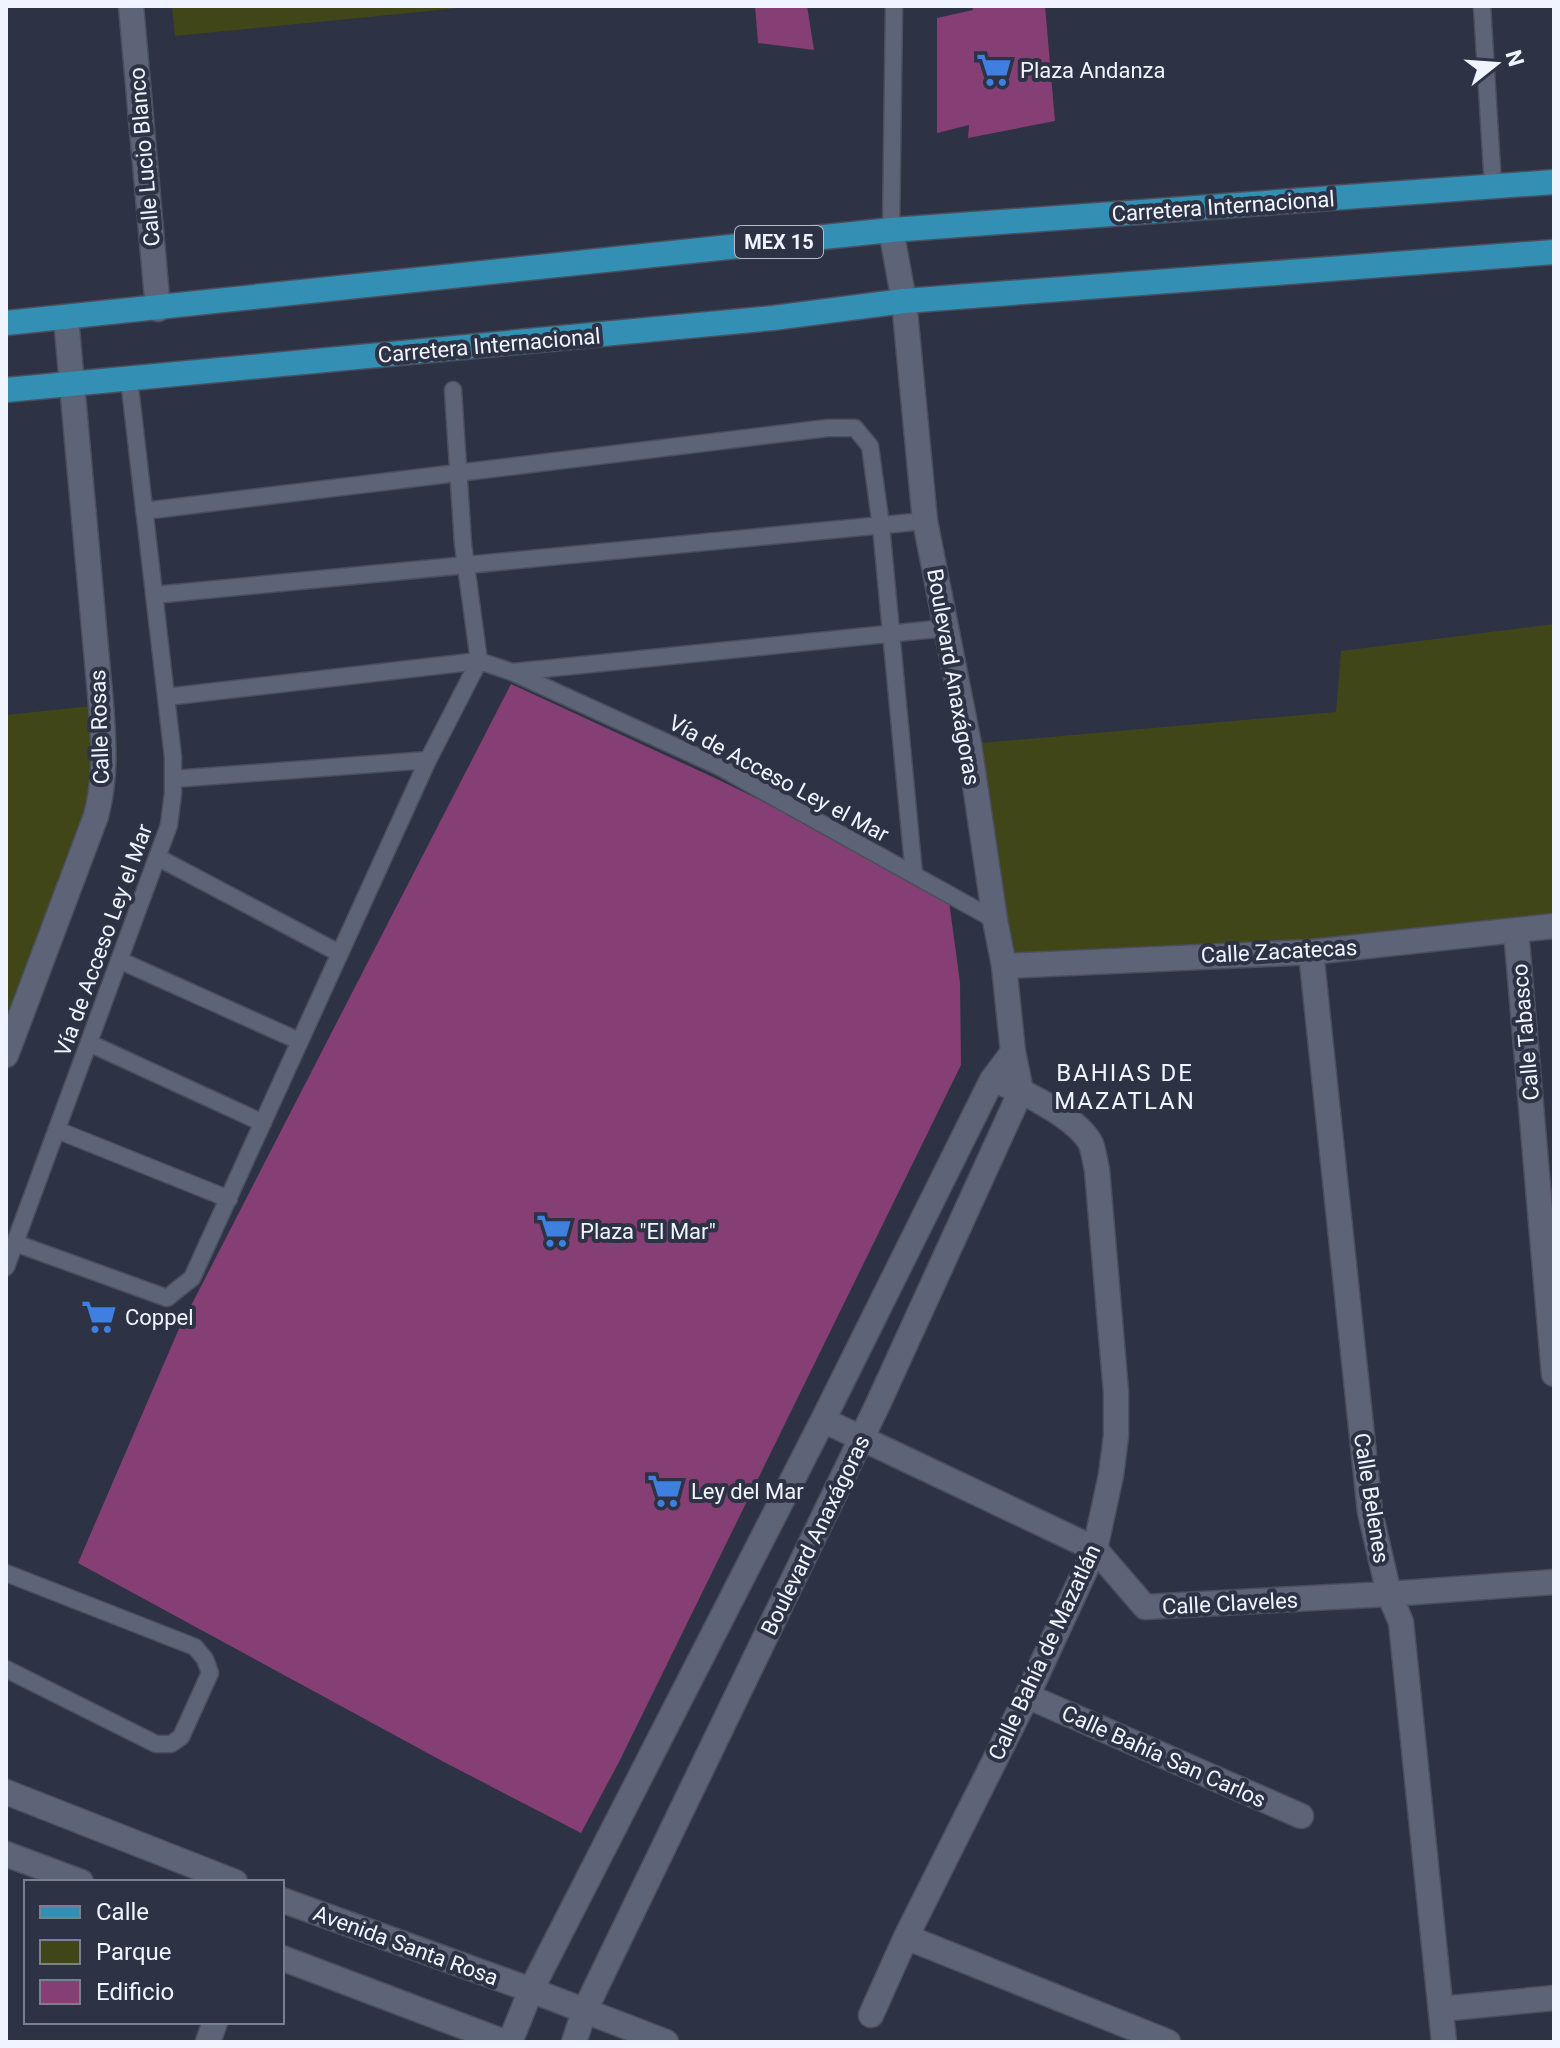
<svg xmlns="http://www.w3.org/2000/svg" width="1560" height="2048" font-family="Roboto,sans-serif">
  <rect width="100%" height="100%" fill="#2d3344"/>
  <path fill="#404618" d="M172 6H479L175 36Z
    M1554 624V927L1004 966 969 744 1336 712 1341 651Z
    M101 705 105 755 6 1055V715Z"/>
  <path fill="#853f74" d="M755 6H807L814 50 758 43Z
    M972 6H1045L1055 121 968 138 969 125 937 133V18L973 10Z
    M511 684 717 779 914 875 949 901 960 983 961 1065 620 1760 581 1833 444 1762 78 1563 178 1331Z"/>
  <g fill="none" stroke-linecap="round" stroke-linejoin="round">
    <g stroke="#4a4f5d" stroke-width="19">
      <path id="service" d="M1482 6 1493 186
        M891 230 894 6
        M453 390 463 544 479 661 512 672 718 766 995 920
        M144 511 828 428H855L870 446 881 526 914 875
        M154 595 925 521
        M513 672 946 628
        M166 697 479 661
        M173 779 428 760
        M157 857 339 953
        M119 960 299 1041
        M89 1043 263 1123
        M57 1130 229 1199
        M15 1243 167 1298 192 1278 428 760 479 661
        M6 1267 169 825 173 793V757L129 379
        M6 1573 195 1647 205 1659 210 1673 181 1737 171 1744H156L6 1669"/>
    </g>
    <g stroke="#4a4f5d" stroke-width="27">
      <path id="minor" d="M131 6 158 309
        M1516 930 1554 1374
        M1311 952 1370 1512 1389 1594 1401 1622 1444 2042
        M1004 966 1311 952 1554 926
        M6 1055 96 816C106 778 104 744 101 705L66 318
        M823 1420 1095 1549 1145 1607 1389 1594 1554 1582
        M1027 1696 1301 1816
        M906 1937 1168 2042
        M1441 2009 1554 1998
        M871 2015 906 1937 1027 1696 1095 1549 1111 1475 1116 1436V1392L1097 1170C1095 1162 1094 1152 1091 1144 1079 1120 1031 1095 1006 1085
        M208 2042 215 2022
        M510 2042 531 1990 823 1420 992 1080 1013 1052
        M574 2042 584 2012 878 1404 1021 1091 1013 1052 1004 966 995 920 969 744 925 521 904 301 891 230"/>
    </g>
    <g stroke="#4a4f5d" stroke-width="27">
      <path id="secondary" d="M6 1792 235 1882
        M6 1854 81 1882
        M282 1900 531 1990 666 2042
        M282 1958 504 2042"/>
    </g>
    <g stroke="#4a4f5d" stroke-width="27">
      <path id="primary" d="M6 323 891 230 1554 182
        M6 390 773 318 904 301 1554 252"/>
    </g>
    <use href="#service" stroke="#5e6477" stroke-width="16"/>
    <use href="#minor" stroke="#5e6477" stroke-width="24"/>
    <use href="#secondary" stroke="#5e6477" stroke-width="24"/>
    <use href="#primary" stroke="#338fb4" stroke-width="24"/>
  </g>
  <defs>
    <g id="supermarket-bare" transform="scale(2.76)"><path d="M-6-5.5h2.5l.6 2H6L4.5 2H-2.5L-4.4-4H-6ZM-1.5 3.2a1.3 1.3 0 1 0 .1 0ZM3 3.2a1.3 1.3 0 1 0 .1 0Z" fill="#3f7fe0" stroke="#2d3344" stroke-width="2.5" paint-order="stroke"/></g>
  </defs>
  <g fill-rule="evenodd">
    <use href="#supermarket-bare" x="994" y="70"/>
    <use href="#supermarket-bare" x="554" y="1231"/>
    <use href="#supermarket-bare" x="99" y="1317"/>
    <use href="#supermarket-bare" x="665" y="1491"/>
  </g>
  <g text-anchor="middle" stroke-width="8" stroke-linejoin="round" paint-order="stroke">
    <rect fill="#2d3344" stroke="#b6bac7" stroke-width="2" x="735" y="226" width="88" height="32" rx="6"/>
    <g font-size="20" font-weight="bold" fill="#f0f4ff">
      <text x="779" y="249">MEX 15</text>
    </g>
    <g font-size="22" fill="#f0f4ff" stroke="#2d3344" text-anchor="start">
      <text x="1020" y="78">Plaza Andanza</text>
      <text x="580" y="1239">Plaza "El Mar"</text>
      <text x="125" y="1325">Coppel</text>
      <text x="691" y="1499">Ley del Mar</text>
    </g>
    <g font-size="22" fill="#f0f4ff" stroke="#2d3344">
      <text transform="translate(144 157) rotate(-95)" y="8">Calle Lucio Blanco</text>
      <text transform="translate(1223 206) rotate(-4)" y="8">Carretera Internacional</text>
      <text transform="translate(489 345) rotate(-5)" y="8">Carretera Internacional</text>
      <text transform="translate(954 677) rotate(80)" y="8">Boulevard Anaxágoras</text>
      <text transform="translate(99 727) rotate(-92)" y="8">Calle Rosas</text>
      <text transform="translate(779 778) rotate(28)" y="8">Vía de Acceso Ley el Mar</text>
      <text transform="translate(103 940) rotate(-70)" y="8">Vía de Acceso Ley el Mar</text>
      <text transform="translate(1279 951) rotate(-3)" y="8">Calle Zacatecas</text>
      <text transform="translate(1525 1032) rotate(-95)" y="8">Calle Tabasco</text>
      <text transform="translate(1372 1498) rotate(81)" y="8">Calle Belenes</text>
      <text transform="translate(815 1535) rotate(-64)" y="8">Boulevard Anaxágoras</text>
      <text transform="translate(1230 1603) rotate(-3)" y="8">Calle Claveles</text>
      <text transform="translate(1044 1652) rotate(-65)" y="8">Calle Bahía de Mazatlán</text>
      <text transform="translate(1164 1756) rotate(24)" y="8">Calle Bahía San Carlos</text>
      <text transform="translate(406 1945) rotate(20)" y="8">Avenida Santa Rosa</text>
    </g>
    <g font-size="24" letter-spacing="2" fill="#f0f4ff" stroke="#2d3344">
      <text x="1125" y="1081">BAHIAS DE<tspan x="1125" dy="28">MAZATLAN</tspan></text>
    </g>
  </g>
  <rect width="1560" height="2048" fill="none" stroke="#f0f4ff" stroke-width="16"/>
  <rect x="24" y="1880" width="260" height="144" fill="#2d3344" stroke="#7b808f" stroke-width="2"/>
  <rect x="40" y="1906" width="40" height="12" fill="#338fb4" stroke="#7b808f" stroke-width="2"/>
  <text x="96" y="1920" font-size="24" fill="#f0f4ff">Calle</text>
  <rect x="40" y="1940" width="40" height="24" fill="#404618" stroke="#7b808f" stroke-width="2"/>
  <text x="96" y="1960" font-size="24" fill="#f0f4ff">Parque</text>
  <rect x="40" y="1980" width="40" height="24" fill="#853f74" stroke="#7b808f" stroke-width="2"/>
  <text x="96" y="2000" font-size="24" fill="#f0f4ff">Edificio</text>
  <g transform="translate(1496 64) rotate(73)" stroke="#2d3344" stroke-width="6" paint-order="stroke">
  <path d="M0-6L14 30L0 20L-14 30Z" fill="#f0f4ff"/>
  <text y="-12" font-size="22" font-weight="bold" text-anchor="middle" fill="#f0f4ff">N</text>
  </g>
</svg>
